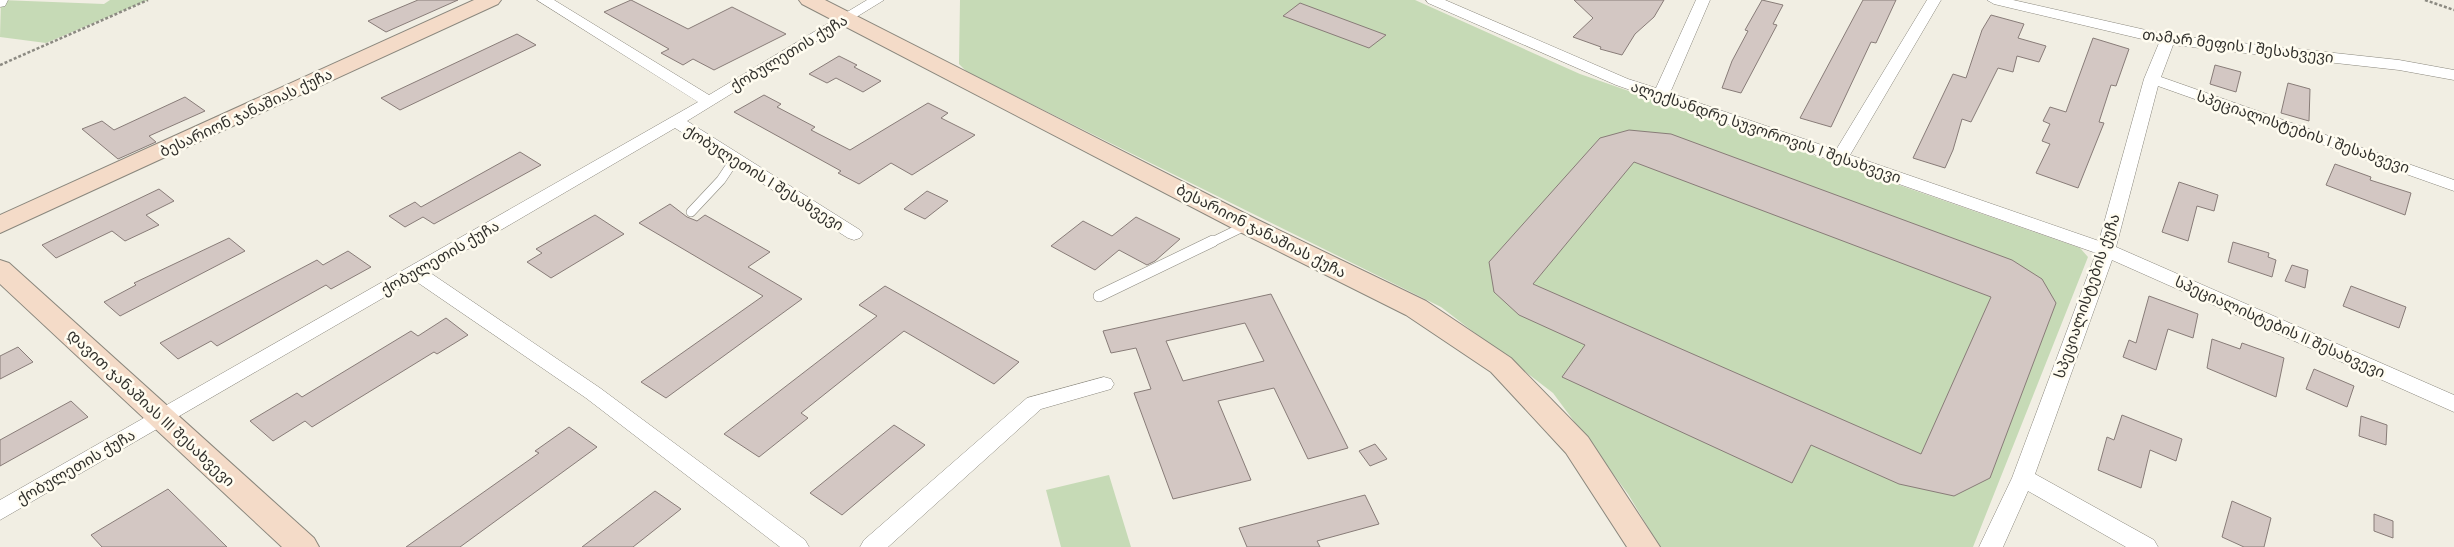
<svg xmlns="http://www.w3.org/2000/svg" width="2454" height="547" font-family="Figtree,'Noto Sans Georgian',sans-serif">
  <rect width="100%" height="100%" fill="#f1eee3"/>
  <path fill="#c6dab6" d="M1 0 104 4 110 0H148L46 43 0 37Z
    M960 0H1415L1580 74 2080 248 2088 257 1973 547H1660L1628 494 1553 393 1441 307 967 72 959 64Z
    M1109 475 1131 547H1061L1046 490Z"/>
  <path fill="#d3c7c3" stroke="#887c78" fill-rule="evenodd" d="M418 0H458L386 32 368 21Z
    M631 0 688 29 732 7 786 34 714 70 693 59 683 65 661 53 669 49 604 12Z
    M1574 0H1664L1654 17 1635 34 1622 55 1600 49 1601 47 1573 37 1593 18Z
    M1762 0 1783 5 1773 24 1777 25 1741 93 1722 88 1732 61 1748 31 1745 30Z
    M1863 0H1896L1876 43 1871 42 1831 127 1800 118Z
    M1300 3 1386 35 1369 48 1283 16Z
    M1991 15 2024 24 2018 38 2046 46 2039 62 2017 56 2013 72 1998 68 1971 122 1962 119 1953 150 1945 168 1913 158 1953 74 1966 78 1982 30Z
    M517 34 536 45 400 110 381 98Z
    M2093 38 2129 49 2116 86 2111 85 2099 122 2104 123 2078 188 2036 173 2050 144 2042 141 2050 124 2043 121 2050 107 2066 112Z
    M839 56 857 65 854 67 881 81 863 92 836 78 827 83 809 74Z
    M2215 65 2241 72 2236 92 2210 84Z
    M2288 83 2310 89 2309 121 2281 113Z
    M764 95 781 104 777 107 815 127 811 130 850 150 928 103 948 113 941 118 975 135 912 175 891 163 859 184 838 173 841 171 734 112Z
    M185 97 205 111 149 136 156 142 118 159 82 129 102 121 114 130Z
    M1629 130 1671 134 2012 260 2042 279 2056 303 1990 478 1954 496 1899 484 1811 445 1792 483 1562 377 1585 345 1519 315 1494 292 1489 262 1600 138ZM1634 162 1991 297 1921 454 1533 284Z
    M520 152 541 165 434 224 423 217 405 227 389 216 415 202 421 207Z
    M2335 164 2371 177 2370 180 2411 193 2405 215 2326 185Z
    M2179 182 2218 195 2214 211 2197 206 2188 241 2162 232Z
    M159 189 174 201 146 215 159 225 125 241 112 231 56 258 42 245Z
    M927 191 948 201 925 219 904 209Z
    M670 204 687 217 697 221 705 215 770 252 748 267 802 299 666 398 641 382 763 296 639 223Z
    M595 215 624 234 551 278 527 262 542 253 536 249Z
    M1136 217 1180 239 1155 261 1147 265 1119 250 1095 270 1051 246 1083 221 1112 236Z
    M229 238 245 251 120 316 104 302 136 285 134 283Z
    M2233 242 2269 253 2268 257 2276 260 2272 277 2228 262Z
    M348 251 371 267 331 289 326 285 217 346 211 341 178 359 160 343 317 260 323 265Z
    M2292 265 2308 270 2305 288 2285 281Z
    M885 286 1019 362 994 384 904 331 801 413 808 418 759 457 724 434 877 316 859 305Z
    M2351 286 2406 307 2399 328 2343 306Z
    M1271 294 1348 448 1308 459 1274 388 1218 401 1251 480 1173 499 1134 393 1151 389 1136 348 1111 353 1103 331ZM1245 323 1264 361 1183 381 1166 341Z
    M2149 296 2198 314 2193 338 2168 329 2156 370 2123 357 2129 340 2136 343Z
    M446 318 468 335 437 354 434 352 312 427 305 421 273 441 250 421 297 393 302 397 411 331 418 336Z
    M2212 339 2240 349 2242 343 2284 358 2276 397 2207 368Z
    M18 347 33 362 0 379V356Z
    M2314 369 2354 386 2347 407 2306 389Z
    M71 401 88 417 0 466V440Z
    M2122 415 2182 439 2176 461 2150 450 2141 488 2098 470 2107 437 2114 440Z
    M2361 416 2387 425 2386 445 2359 436Z
    M894 425 925 445 842 515 810 493Z
    M569 427 597 447 460 547H406L539 453 535 451Z
    M1375 444 1387 459 1370 466 1359 451Z
    M168 489 227 547H102L91 535Z
    M655 491 681 509 633 547H582Z
    M1365 495 1379 524 1317 541 1320 547H1247L1239 528Z
    M2232 501 2271 518 2264 547H2244L2222 537Z
    M2374 514 2393 521V538L2374 531Z"/>
  <g fill="none" stroke-linecap="round" stroke-linejoin="round">
    <g stroke="#8a877d" stroke-width="10">
      <path id="lane-far1" d="M691 212 721 180 735 159
        M1210 243 1247 225"/>
    </g>
    <g stroke="#8a877d" stroke-width="12">
      <path id="lane" d="M1099 296 1213 241"/>
    </g>
    <g stroke="#8a877d" stroke-width="1">
      <path id="street" d="M0 0H8L5 6 0 7Z
        M537 0H554L709 95 867 0H884L687 121 860 230 863 234 860 238 854 240 848 238 675 128 429 272 600 388 805 540 809 547H780L586 398 414 280 0 520V500L698 102Z
        M1426 0H1445L1628 79 1656 88 1696 0H1710L1670 93 1836 150 1927 0H1941L1850 155 2099 241 2144 79 2159 43 1994 4 1987 0H2013L2168 35 2399 60 2454 70V80L2399 70 2173 45 2161 77 2454 180V191L2158 86 2116 247 2454 395V412L2112 260 2035 474 2154 540 2158 547H2126L2028 491 2003 547H1979L2012 478 2096 253 1616 85 1428 3Z
        M1104 377 1111 379 1114 384 1111 389 1041 409 888 547H860L864 540 1027 398Z"/>
    </g>
    <g stroke="#8a877d" stroke-width="2">
      <path id="secondary" d="M474 0H501L498 4 0 233V215Z
        M799 0H825L1256 219 1426 301 1511 358 1588 437 1660 547H1627L1566 453 1491 372 1406 315 1238 231 802 4Z
        M0 260 9 263 314 538 319 547H282L0 284Z"/>
    </g>
    <path stroke="#8c8a82" stroke-width="2.5" stroke-dasharray="3 2" stroke-linecap="butt" d="M2425 0 2454 10
      M0 65 148 0"/>
    <use href="#lane-far1" stroke="#fff" stroke-width="9"/>
    <use href="#lane" stroke="#fff" stroke-width="11"/>
    <use href="#street" fill="#fff" fill-rule="evenodd"/>
    <use href="#secondary" fill="#f4dbc8" fill-rule="evenodd"/>
  </g>
  <g text-anchor="middle" stroke-width="5" stroke-linejoin="round" paint-order="stroke">
    <g font-size="15" fill="#31302c" stroke="#fffcf0">
      <text transform="translate(2238 46) rotate(7)" y="5">თამარ მეფის I შესახვევი</text>
      <text transform="translate(789 53) rotate(-31)" y="5">ქობულეთის ქუჩა</text>
      <text transform="translate(246 113) rotate(-25)" y="5">ბესარიონ ჯანაშიას ქუჩა</text>
      <text transform="translate(1766 132) rotate(19)" y="5">ალექსანდრე სუვოროვის I შესახვევი</text>
      <text transform="translate(2303 132) rotate(19)" y="5">სპეციალისტების I შესახვევი</text>
      <text transform="translate(764 178) rotate(32)" y="5">ქობულეთის I შესახვევი</text>
      <text transform="translate(1261 231) rotate(27)" y="5">ბესარიონ ჯანაშიას ქუჩა</text>
      <text transform="translate(440 258) rotate(-30)" y="5">ქობულეთის ქუჩა</text>
      <text transform="translate(2087 296) rotate(-71)" y="5">სპეციალისტების ქუჩა</text>
      <text transform="translate(2280 327) rotate(24)" y="5">სპეციალისტების II შესახვევი</text>
      <text transform="translate(151 408) rotate(43)" y="5">დავით ჯანაშიას III შესახვევი</text>
      <text transform="translate(76 467) rotate(-30)" y="5">ქობულეთის ქუჩა</text>
    </g>
  </g>
</svg>
